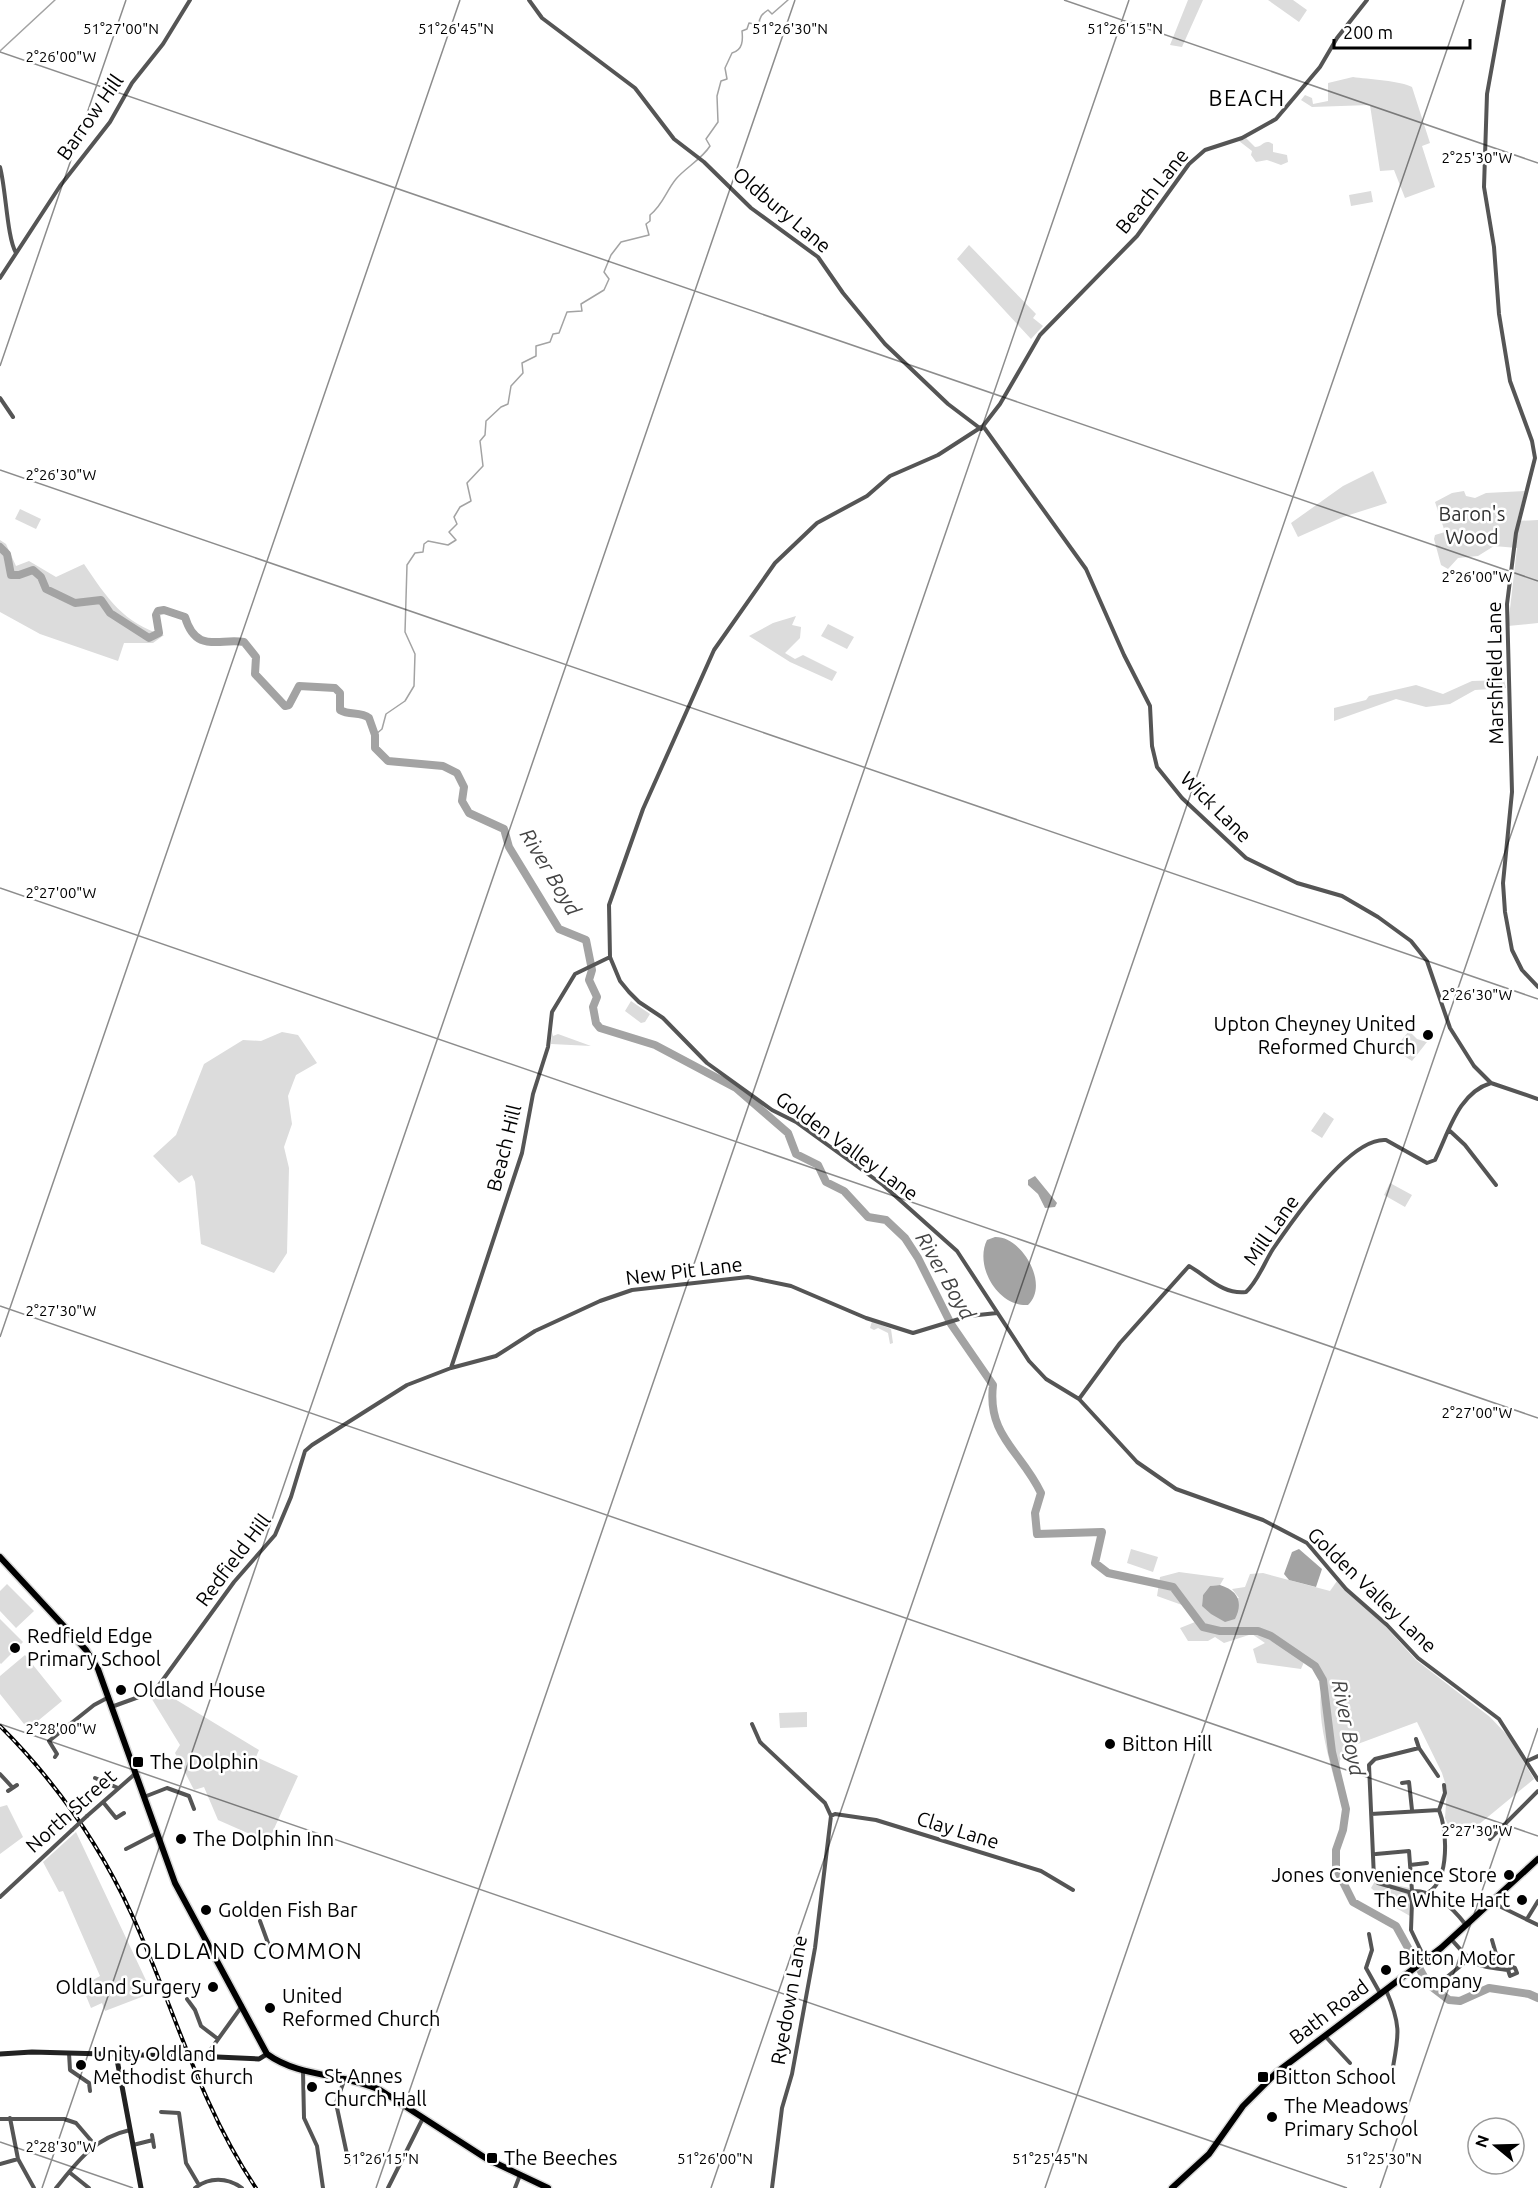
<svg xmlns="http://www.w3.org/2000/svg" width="1538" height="2188" font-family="Ubuntu,sans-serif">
  <rect width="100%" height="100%" fill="#fff"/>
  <path fill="#dcdcdc" d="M1188 0H1203L1182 47 1170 45Z
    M1268 0H1293L1307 10 1299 22Z
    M1353 77C1367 79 1402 81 1412 87L1430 143 1422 146 1435 187 1405 198 1394 170 1380 171 1370 105 1312 107 1301 100 1305 95 1312 98 1313 104 1328 101V83Z
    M1246 138 1255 147C1263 147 1264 138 1273 144V152L1287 155 1288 162 1281 165 1267 160 1256 162 1251 155 1252 151 1239 141Z
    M1371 191 1373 202 1351 206 1349 195Z
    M969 245 1036 314 1033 318 1043 326 1031 339 957 259Z
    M1373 471 1387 503 1343 517 1298 537 1291 523 1343 486Z
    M1464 491 1466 496 1475 498 1486 493 1525 491 1517 521 1538 520V623L1508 626 1517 548 1494 546 1478 556 1458 558 1448 569 1441 565 1434 539 1435 535 1445 532 1435 502 1452 493Z
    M20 509 41 519 36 529 15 519Z
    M0 540 6 544 16 566 29 561 56 577 84 564C107 598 124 624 164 635L153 643H124L118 661 40 634 0 612Z
    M796 616 792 625 801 627 800 638 785 653 795 659 803 655 837 672 832 681 790 662 749 636 773 623Z
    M828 624 854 637 847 649 821 636Z
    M1504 680 1506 688 1475 690 1450 704 1426 707 1396 699 1334 721V708L1366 700 1369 696 1416 685 1443 694 1472 681Z
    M631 1001 650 1014 645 1022 641 1023 625 1011Z
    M1409 1031 1417 1039 1427 1042 1412 1061 1394 1049Z
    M282 1032 298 1035 317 1063 296 1075 288 1096 292 1124 284 1147 289 1168 287 1253 274 1273 201 1244 195 1182 192 1175 179 1183 153 1156 176 1135 204 1064 243 1040 261 1041Z
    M552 1032 553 1036 558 1034 591 1046 551 1044Z
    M1324 1112 1334 1119 1322 1138 1311 1131Z
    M1390 1183 1412 1195 1405 1207 1384 1195Z
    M872 1321 891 1329 893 1343 890 1344 888 1333 878 1328 874 1330 870 1328Z
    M1131 1549 1158 1557 1153 1572 1127 1563Z
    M1179 1572 1224 1578 1220 1585 1210 1586 1203 1595 1202 1606 1239 1598 1232 1589 1245 1587 1250 1574 1263 1573 1330 1591 1337 1581 1385 1626 1416 1660 1490 1717 1509 1737 1534 1779 1466 1835 1448 1825 1445 1818 1447 1789 1442 1773 1417 1722 1347 1748 1340 1760 1338 1781 1335 1782C1327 1750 1315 1712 1323 1680L1315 1666 1304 1662 1301 1669 1257 1663 1253 1649 1265 1643 1252 1634 1224 1643 1215 1637 1208 1641H1188L1180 1628 1195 1622 1182 1605 1157 1596 1160 1577Z
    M7 1584 34 1611 16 1628 0 1611V1591Z
    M0 1619 23 1642 1 1664 0 1663Z
    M25 1655 62 1701 28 1729 0 1694V1676Z
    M160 1690 259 1750 256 1757 298 1776 268 1842 218 1820 204 1787 194 1790 175 1753 180 1745 150 1696Z
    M807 1712V1727L780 1728 779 1713Z
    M7 1805 23 1837 0 1854V1807Z
    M76 1832 152 1993 105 2011 102 2003 91 2008 82 1986 100 1976 63 1891 59 1892 43 1862Z
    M1375 1881 1410 1888 1413 1894 1410 1916 1389 1904 1371 1888Z"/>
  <path fill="#a3a3a3" d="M1035 1176 1057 1203 1055 1207 1045 1208 1038 1194 1028 1185V1180Z
    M995 1237C1022 1236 1050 1285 1028 1305 998 1307 974 1266 987 1240Z
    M1299 1549 1322 1569 1316 1587 1289 1580 1284 1574 1292 1552Z
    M1220 1585C1239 1591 1243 1603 1235 1619L1225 1622 1211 1614 1202 1606 1203 1595 1210 1586Z"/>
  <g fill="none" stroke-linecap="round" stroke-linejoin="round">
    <path stroke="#a3a3a3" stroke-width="1.5" d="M0 51 55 0
      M375 735 382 729 386 714 405 701 414 686 415 654 405 632 407 565 415 553 423 552 424 544 428 541 448 545 456 540 449 532 457 524 454 517 460 507 471 501 467 483 483 466 480 441 485 435 486 421 501 407 508 404 511 386 523 373 522 363 536 356V346L550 342 553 334 559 333 567 312 582 311 581 304 604 290 609 279 604 272 611 255 621 242 649 235 646 224 650 221V215C663 205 666 191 676 179 685 168 702 159 710 146L706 139 718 122 717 96 721 81 727 79 725 68 732 53C743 50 743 40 742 31L747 29 749 23 759 25C759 17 762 14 768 10L772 14 788 0"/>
    <path stroke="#a3a3a3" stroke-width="8" d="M0 547 7 554 11 575H19L33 570 41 577 46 589 75 603 101 600 110 613 149 638 159 633 156 615 158 611 164 610 185 617C196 654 219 638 244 642L256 657 255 674 285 706 289 705 299 686 335 688 340 693V710C350 716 360 711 369 718L375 735V748L388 761 443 766 457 773 464 787 462 801 469 813 504 829 509 847 559 929 586 940 592 970 589 980 597 997 593 1007 596 1023 600 1028 655 1045 736 1088 788 1133 796 1154 818 1165 826 1182 844 1191 868 1217 886 1220 905 1238 918 1258 951 1324 993 1385C987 1436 1021 1451 1041 1493L1035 1513 1037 1534 1102 1532 1095 1563 1108 1573 1173 1587 1203 1627 1220 1631H1258L1271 1636 1315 1666 1323 1680 1332 1752 1346 1809 1343 1830 1336 1850V1868L1353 1902 1396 1926 1428 1984 1449 2000 1460 2001 1489 1988 1529 1994 1538 1998"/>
    <g stroke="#dbdbdb" stroke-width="9">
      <path id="primary" d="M0 1557 86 1650 98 1669 175 1883 267 2054C300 2078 343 2073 380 2090L487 2159 548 2188
        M1172 2188 1209 2154 1243 2106 1277 2072 1441 1948 1538 1859"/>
    </g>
    <path stroke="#555" stroke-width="4" d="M529 0 542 18 635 88 674 139 704 162 751 208 818 257 843 293 885 344 948 404 981 429
      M1504 0 1487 94 1484 187 1494 247 1499 314 1510 381 1532 441 1535 458 1516 533 1507 604 1512 792 1503 883 1505 912 1512 950 1522 970 1538 987
      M0 167C6 189 7 238 16 253
      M0 278 60 186 110 122 132 83 163 44 190 0
      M0 398 13 417
      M983 426 1086 569 1124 655 1150 706 1152 746 1157 767 1182 798 1246 858 1297 883 1342 896 1378 917 1411 941 1427 961 1450 1028 1474 1066 1491 1083 1538 1099
      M610 957 609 905 643 809 714 650 775 563 817 523 867 496 890 476 938 455 983 426 1000 404 1040 335 1137 236 1189 164 1205 150 1242 138 1276 119 1320 67 1337 38 1367 0
      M610 957 620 981 629 992 639 1002 663 1018 707 1063 772 1110 796 1122 883 1185 957 1251 1029 1361 1046 1379 1079 1399 1137 1462 1176 1489 1263 1520 1307 1543 1346 1589 1387 1625 1418 1658 1499 1719 1538 1780
      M1450 1131 1465 1145 1496 1185
      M451 1368 522 1153 533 1094 548 1047 552 1012 575 974 610 957
      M1079 1399 1120 1343 1189 1266C1207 1276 1223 1295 1246 1292 1258 1281 1264 1263 1273 1249 1292 1221 1350 1137 1386 1140L1427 1163 1435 1160C1449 1132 1458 1093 1491 1083
      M114 1706 147 1694 159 1685 234 1582 275 1535 291 1497 305 1451 312 1445 407 1385 451 1368 496 1356 535 1331 600 1301 632 1290 748 1277 791 1286 866 1318 913 1333 969 1316 997 1313
      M752 1724 760 1742 825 1803 831 1816 815 1948 792 2074 782 2108 772 2188
      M1416 1739 1419 1748
      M55 1757 57 1754 49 1741 94 1705 109 1697
      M1527 1761 1538 1756
      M0 1774 12 1787
      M95 1778 118 1788
      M1402 1783 1409 1782 1412 1810
      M8 1791 17 1785
      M144 1797 167 1788 189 1796 194 1809
      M103 1802 116 1818 124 1813
      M1439 1810 1445 1793 1444 1785
      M1371 1814 1439 1810
      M87 1816 136 1773
      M831 1816 835 1814 876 1820 1041 1871 1073 1890
      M1490 1839 1538 1791
      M126 1849 157 1833
      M1376 1854 1409 1851 1412 1891
      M1410 1865 1427 1863
      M1412 1891C1434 1890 1453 1908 1466 1925
      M1429 1892C1450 1878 1447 1831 1439 1810
      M0 1897 72 1830
      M1493 1903 1538 1925
      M1527 1919 1538 1901
      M260 1921 272 1954
      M1369 1934 1372 1950 1366 1968 1380 1993
      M1451 1939C1476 1967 1472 1965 1508 1970L1512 1967 1515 1968 1517 1973 1510 1976 1508 1970
      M1492 1940 1496 1954 1494 1968
      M1425 1959 1411 1930 1412 1902 1409 1892 1378 1883 1374 1878 1369 1765 1375 1759 1419 1748 1438 1776
      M1442 1981 1469 1959
      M1386 1990C1403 2029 1398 2037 1391 2078
      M187 1999 195 2010 201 2026 218 2039
      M1325 2036 1350 2063
      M69 2053 70 2070 89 2083 90 2091
      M206 2056 242 2006
      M303 2071 304 2118 317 2146 323 2188
      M345 2078 336 2103 349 2164
      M161 2112 179 2113 186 2163 199 2185
      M10 2118 18 2159 34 2188
      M0 2119H64L76 2123 94 2144
      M152 2135 154 2147
      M133 2145 153 2140
      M347 2156 353 2157
      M0 2164 18 2159
      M69 2172 89 2188
      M56 2188C78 2161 94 2138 130 2130
      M195 2188C209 2177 227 2177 242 2188
      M388 2188 423 2118
      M515 2188 520 2175"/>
    <path stroke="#222" stroke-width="5" d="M0 2054 32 2052 177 2056
      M116 2054 141 2188
      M195 2056 259 2059 267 2054"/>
    <use href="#primary" stroke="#000" stroke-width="6"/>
    <g stroke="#000" stroke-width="4">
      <path id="rail" d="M0 1726C55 1781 100 1845 132 1915 174 2007 199 2104 256 2188"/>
    </g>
    <use href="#rail" stroke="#fff" stroke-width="1.5" stroke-dasharray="4.5" stroke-linecap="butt"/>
    <path stroke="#555" stroke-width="4" d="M72 1830 87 1816"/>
    <path stroke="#222" stroke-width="5" d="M177 2056H195"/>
  </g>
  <path fill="none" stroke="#000" stroke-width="1.5" stroke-opacity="0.45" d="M1064 0 1538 163M0 52 1538 581M0 366 126 0M0 470 1538 999M0 888 1538 1418M0 1306 1538 1836M0 1337 460 0M0 1724 1347 2188M0 2142 133 2188M42 2188 795 0M376 2188 1129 0M711 2188 1464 0M1045 2188 1538 756M1380 2188 1538 1728"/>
  <g fill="#000" stroke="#fff" stroke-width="2">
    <circle cx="1428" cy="1035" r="6"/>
    <circle cx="15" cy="1648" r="6"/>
    <circle cx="121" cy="1690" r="6"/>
    <circle cx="1110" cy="1744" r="6"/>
    <rect x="132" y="1756" width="12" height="12" rx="3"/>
    <circle cx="181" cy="1839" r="6"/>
    <circle cx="1509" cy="1875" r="6"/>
    <circle cx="1522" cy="1900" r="6"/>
    <circle cx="206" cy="1910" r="6"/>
    <circle cx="1386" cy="1970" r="6"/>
    <circle cx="213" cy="1987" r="6"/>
    <circle cx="270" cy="2008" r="6"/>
    <circle cx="81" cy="2065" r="6"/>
    <rect x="1257" y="2071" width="12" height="12" rx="3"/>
    <circle cx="312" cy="2087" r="6"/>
    <circle cx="1272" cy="2117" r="6"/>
    <rect x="486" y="2152" width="12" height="12" rx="3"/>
  </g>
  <g text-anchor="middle" stroke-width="5" stroke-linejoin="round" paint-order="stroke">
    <g font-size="20" fill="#000" stroke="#fff">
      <text transform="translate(90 117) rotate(-55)" y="7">Barrow Hill</text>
      <text transform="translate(1152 191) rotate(-51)" y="7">Beach Lane</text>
      <text transform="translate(782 210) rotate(40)" y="7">Oldbury Lane</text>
      <text transform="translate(1495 673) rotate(-91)" y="7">Marshfield Lane</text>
      <text transform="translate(1216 807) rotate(45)" y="7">Wick Lane</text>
      <text transform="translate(847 1146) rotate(36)" y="7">Golden Valley Lane</text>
      <text transform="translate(504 1148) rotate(-76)" y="7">Beach Hill</text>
      <text transform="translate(1271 1230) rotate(-55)" y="7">Mill Lane</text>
      <text transform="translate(684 1271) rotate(-7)" y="7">New Pit Lane</text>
      <text transform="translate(233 1560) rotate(-53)" y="7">Redfield Hill</text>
      <text transform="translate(1372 1590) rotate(44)" y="7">Golden Valley Lane</text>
      <text transform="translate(71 1811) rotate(-42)" y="7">North Street</text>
      <text transform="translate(958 1830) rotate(17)" y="7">Clay Lane</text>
      <text transform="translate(789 2000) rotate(-80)" y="7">Ryedown Lane</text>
      <text transform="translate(1329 2012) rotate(-37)" y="7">Bath Road</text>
    </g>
    <g font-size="20" fill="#333" stroke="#fff">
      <text x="1472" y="521">Baron's<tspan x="1472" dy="23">Wood</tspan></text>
    </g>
    <g font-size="20" fill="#000" stroke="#fff" text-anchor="start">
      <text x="1416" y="1031" text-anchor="end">Upton Cheyney United<tspan x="1416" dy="23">Reformed Church</tspan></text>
      <text x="27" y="1643">Redfield Edge<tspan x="27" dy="23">Primary School</tspan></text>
      <text x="133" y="1697">Oldland House</text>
      <text x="1122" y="1751">Bitton Hill</text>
      <text x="150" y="1769">The Dolphin</text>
      <text x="193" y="1846">The Dolphin Inn</text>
      <text x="1497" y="1882" text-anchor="end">Jones Convenience Store</text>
      <text x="1510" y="1907" text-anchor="end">The White Hart</text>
      <text x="218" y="1917">Golden Fish Bar</text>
      <text x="1398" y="1965">Bitton Motor<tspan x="1398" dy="23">Company</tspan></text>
      <text x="201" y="1994" text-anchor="end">Oldland Surgery</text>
      <text x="282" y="2003">United<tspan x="282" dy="23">Reformed Church</tspan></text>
      <text x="93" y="2061">Unity Oldland<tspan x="93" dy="23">Methodist Church</tspan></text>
      <text x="324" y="2083">St Annes<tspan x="324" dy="23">Church Hall</tspan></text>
      <text x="1275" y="2084">Bitton School</text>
      <text x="1284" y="2113">The Meadows<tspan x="1284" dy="23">Primary School</tspan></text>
      <text x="504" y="2165">The Beeches</text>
    </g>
    <g font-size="21" font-style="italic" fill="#444" stroke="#fff">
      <text transform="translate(550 872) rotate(59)" y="7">River Boyd</text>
      <text transform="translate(945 1276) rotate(60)" y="7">River Boyd</text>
      <text transform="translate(1348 1728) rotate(79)" y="7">River Boyd</text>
    </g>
    <g font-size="22" letter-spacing="1.5" fill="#000" stroke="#fff">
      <text x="1247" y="106">BEACH</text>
      <text x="249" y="1959">OLDLAND COMMON</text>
    </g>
  </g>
  <g font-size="15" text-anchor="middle" fill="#000" stroke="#fff" stroke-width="5" stroke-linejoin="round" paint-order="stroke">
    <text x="121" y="34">51°27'00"N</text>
    <text x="456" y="34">51°26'45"N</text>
    <text x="790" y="34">51°26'30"N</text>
    <text x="1125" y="34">51°26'15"N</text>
    <text x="61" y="62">2°26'00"W</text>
    <text x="1477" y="163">2°25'30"W</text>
    <text x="61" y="480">2°26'30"W</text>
    <text x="1477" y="582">2°26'00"W</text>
    <text x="61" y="898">2°27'00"W</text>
    <text x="1477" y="1000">2°26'30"W</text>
    <text x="61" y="1316">2°27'30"W</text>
    <text x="1477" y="1418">2°27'00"W</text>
    <text x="61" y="1734">2°28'00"W</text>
    <text x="1477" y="1836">2°27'30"W</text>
    <text x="61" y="2152">2°28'30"W</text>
    <text x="381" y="2164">51°26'15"N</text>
    <text x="715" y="2164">51°26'00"N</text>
    <text x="1050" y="2164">51°25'45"N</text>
    <text x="1384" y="2164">51°25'30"N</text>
  </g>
  <g transform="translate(1496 2146) rotate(289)"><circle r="28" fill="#ffffff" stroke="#999999" stroke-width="1.5"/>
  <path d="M0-4.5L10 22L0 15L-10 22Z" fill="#000000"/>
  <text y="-9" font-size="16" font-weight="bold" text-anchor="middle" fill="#000000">N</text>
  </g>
  <path d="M1334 39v9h136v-9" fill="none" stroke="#000000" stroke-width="3"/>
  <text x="1343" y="39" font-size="18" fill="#000000" stroke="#ffffff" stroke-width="4.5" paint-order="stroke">200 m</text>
</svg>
